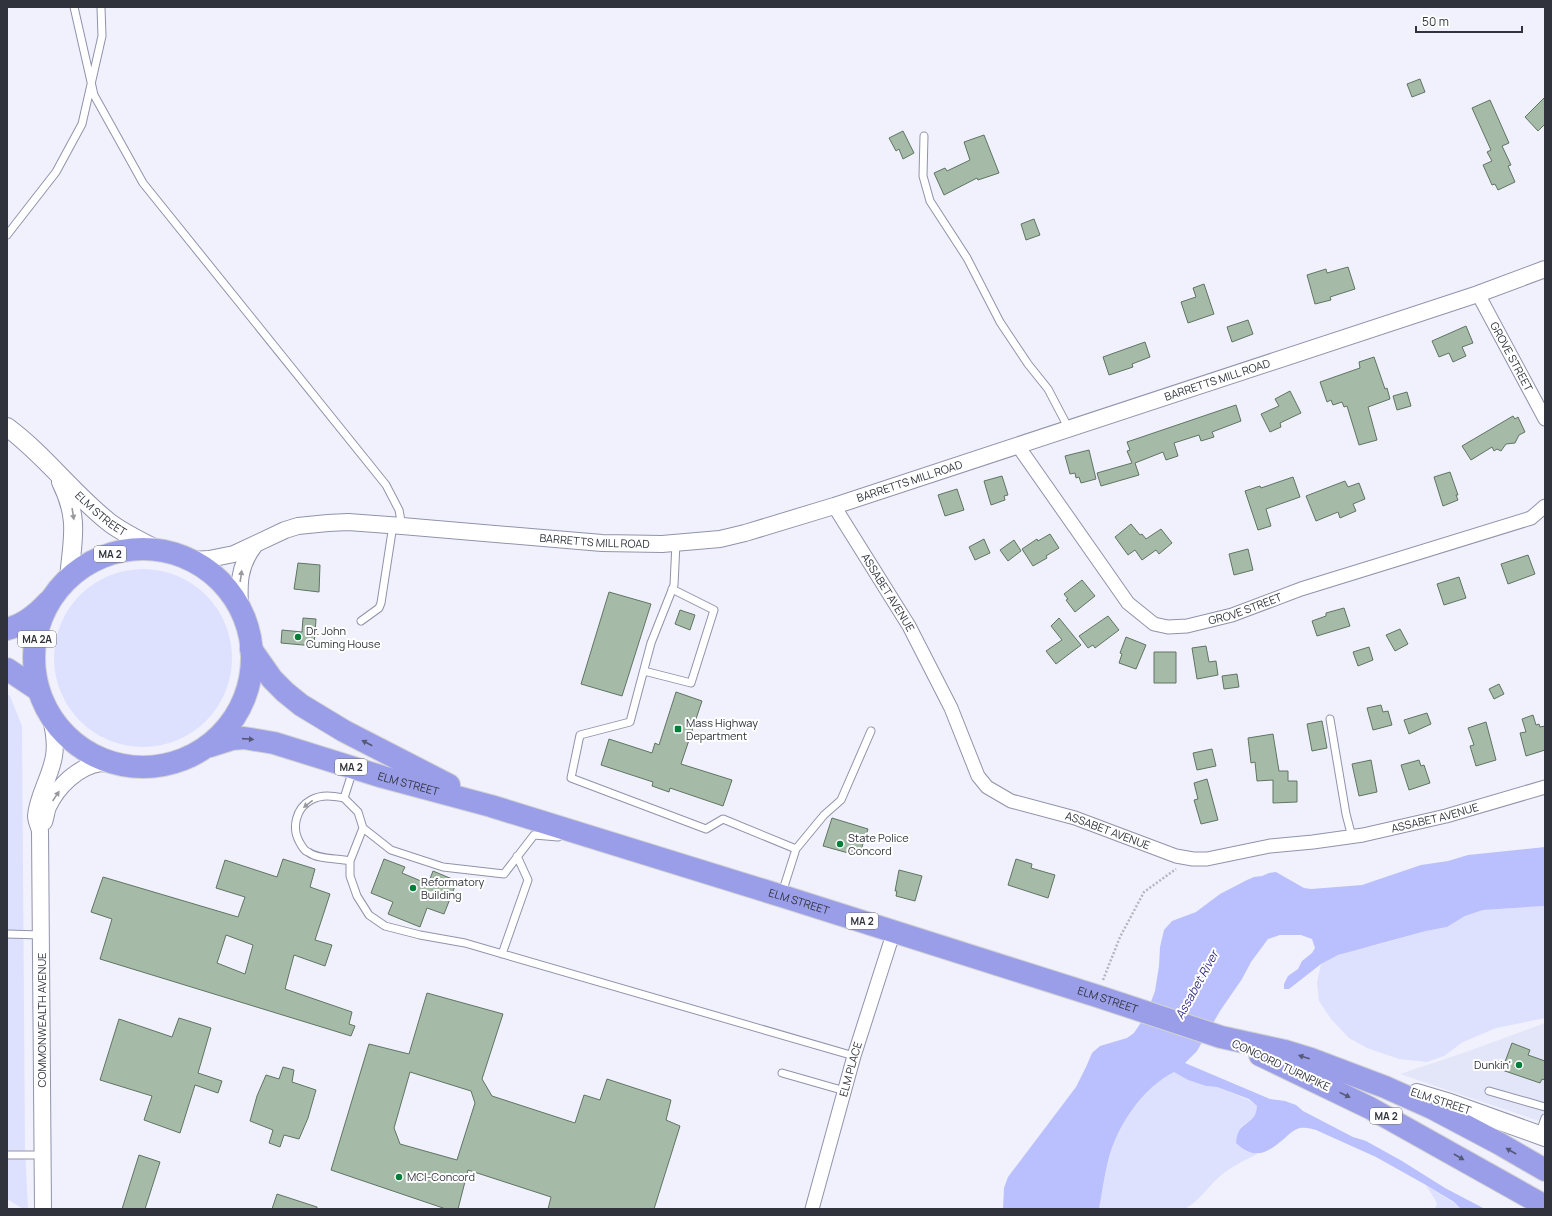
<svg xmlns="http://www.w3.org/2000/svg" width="1552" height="1216" font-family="Manrope,sans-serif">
  <rect width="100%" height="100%" fill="#f0f1fc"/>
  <path fill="#e3e5f9" d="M1545 1023V1123L1400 1074 1466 1052Z"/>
  <path fill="#dee1fe" d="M54 658a89 89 0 1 1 178 0a89 89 0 1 1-178 0Z
    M7 694 10 696 22 726 25 1148 28 1209H23L7 1199Z
    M1545 906V1018L1496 1028 1463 1042 1444 1056 1427 1062 1399 1059 1367 1048 1349 1038 1331 1019 1319 1001 1317 982 1321 964 1338 955 1354 950 1380 944 1426 931 1447 927 1465 916 1483 910Z
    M1174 1071 1188 1080 1206 1086 1217 1087 1249 1100 1257 1106C1256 1117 1251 1121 1241 1126L1245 1151 1257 1154C1244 1161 1228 1168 1217 1179 1205 1190 1201 1199 1185 1209H1099C1102 1193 1104 1177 1108 1161 1117 1126 1142 1088 1174 1071Z
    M1426 1185 1454 1203 1461 1209H1435L1437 1203Z"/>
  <path fill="#bac0fd" d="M1545 847V906L1483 910 1465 916 1447 927 1426 931 1338 955 1321 964 1289 989H1284V984L1288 976 1298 969 1302 961 1312 953 1315 948 1312 939 1301 935H1280L1268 939 1251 962 1242 979 1220 1011 1197 1051 1185 1063 1270 1099 1285 1101 1296 1105 1303 1111 1353 1137 1366 1141 1402 1161 1445 1188 1485 1209H1461L1454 1202 1426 1185 1376 1157 1316 1130C1310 1128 1301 1126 1295 1130 1291 1132 1288 1135 1285 1138 1267 1153 1255 1161 1236 1143 1238 1118 1255 1128 1257 1106L1249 1099 1217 1087 1206 1086 1188 1080 1174 1072C1142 1088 1117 1126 1108 1161 1104 1177 1102 1193 1099 1209H1003L1004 1188 1008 1177 1076 1087 1086 1067 1092 1053 1100 1046 1127 1038 1134 1033 1146 1015 1155 991 1159 966 1160 947 1164 930 1172 921 1196 912 1220 894 1247 880 1254 877 1262 876 1269 873 1276 872 1304 888 1311 889 1362 885 1421 865 1448 861 1468 855Z"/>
  <path fill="#a5bba8" stroke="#607463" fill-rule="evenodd" d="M1420 79 1425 92 1412 97 1407 84Z
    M1545 97V124L1538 131 1525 117Z
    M1490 100 1509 143 1502 146 1511 165 1508 166 1515 182 1498 190 1495 184 1492 185 1483 165 1492 161 1487 152 1491 150 1472 108Z
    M903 131 914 153 903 159 899 149 896 151 889 138Z
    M984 135 999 173 978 180 977 178 944 195 934 173 945 168 947 171 970 160 964 142Z
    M1034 219 1040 235 1026 240 1021 224Z
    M1348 267 1355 289 1330 297 1331 300 1315 304 1307 275 1326 269 1327 273Z
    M1204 284 1214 314 1188 323 1181 302 1196 297 1193 288Z
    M1248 320 1253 334 1232 342 1227 327Z
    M1466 326 1473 343 1462 347 1466 356 1453 362 1449 353 1439 357 1432 341Z
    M1145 342 1150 357 1132 364 1133 367 1109 375 1103 357Z
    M1374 357 1385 389 1387 388 1390 399 1368 407 1377 440 1359 445 1347 406 1344 407 1342 402 1333 405 1331 400 1327 402 1320 382 1360 368 1359 362Z
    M1290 391 1301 413 1280 423 1281 427 1270 432 1261 414 1279 406 1275 399Z
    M1407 392 1411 406 1397 410 1393 396Z
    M1236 405 1241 421 1212 432 1214 437 1201 441 1199 435 1174 443 1178 456 1166 460 1163 452 1135 463 1139 475 1101 486 1097 473 1132 463 1127 451 1130 450 1127 442Z
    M1513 416 1515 419 1518 417 1525 432 1519 435 1515 443 1506 444 1501 451 1497 449 1494 451 1492 447 1471 460 1462 446Z
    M1089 450 1096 479 1081 483 1079 477 1076 478 1075 473 1070 474 1065 456Z
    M1450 472 1458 495H1456L1458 500 1443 506 1434 477Z
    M1002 476 1008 495 1004 496 1005 500 991 505 984 481Z
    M1293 477 1300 497 1266 509 1271 526 1258 530 1245 491 1260 486 1261 488Z
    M1345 481 1348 487 1359 483 1365 499 1353 504 1356 511 1340 518 1338 512 1316 521 1306 496Z
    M957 489 964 510 945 516 938 495Z
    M1131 524 1140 535 1142 534 1146 539 1161 529 1172 543 1159 554 1156 550 1142 560 1135 550 1128 555 1115 537Z
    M1050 534 1059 548 1046 556 1047 558 1033 566 1022 549 1037 539 1038 541Z
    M984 539 990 553 975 560 969 547Z
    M1014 540 1021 551 1008 561 1000 550Z
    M1248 549 1253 570 1234 575 1229 554Z
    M1528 555 1535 574 1508 584 1501 564Z
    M298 563 320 565 319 592 294 589Z
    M1459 577 1466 598 1444 605 1437 584Z
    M1082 580 1095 596 1075 612 1066 600 1068 599 1064 594Z
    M609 592 651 604 622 696 581 684Z
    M1344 608 1350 626 1317 636 1312 621 1326 616V613Z
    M680 610 695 615 690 630 675 624Z
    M1108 616 1119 630 1095 648 1093 645 1088 648 1079 636Z
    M303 618 316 619 314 646 281 643 282 630 302 632Z
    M1059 618 1081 645 1056 664 1046 651 1062 640 1051 626Z
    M1400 629 1408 644 1395 651 1386 635Z
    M1126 637 1146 645 1136 669 1119 663 1122 654 1120 653Z
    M1206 646 1209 662 1216 661 1218 675 1197 679 1192 648Z
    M1369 647 1373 660 1358 666 1353 652Z
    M1154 652H1176V683H1154Z
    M1237 674 1239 687 1224 689 1222 676Z
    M1499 684 1504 694 1494 699 1489 689Z
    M676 692 702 701 681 764 732 780 723 806 670 788 669 792 652 786 653 782 601 765 609 739 652 753 655 743 659 745Z
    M1381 705 1383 712 1388 711 1392 725 1373 730 1367 708Z
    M1427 713 1431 724 1409 734 1404 720Z
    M1533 715 1536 725 1539 724 1540 727 1545 726V750L1526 756 1520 733 1526 732 1522 719Z
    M1322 721 1327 748 1312 751 1307 724Z
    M1486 722 1496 760 1476 766 1470 746 1474 745 1468 728Z
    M1273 734 1279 771H1288V781H1297V802L1273 803V780L1257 781 1255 762 1251 763 1248 738Z
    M1212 749 1216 766 1197 770 1193 753Z
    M1371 760 1377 792 1359 796 1352 764Z
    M1419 760 1421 766 1424 765 1430 783 1409 790 1401 765Z
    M1207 779 1218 820 1201 824 1194 800 1198 799 1194 783Z
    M832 818 868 829 859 856 823 846Z
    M283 859 315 869 310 887 330 894 315 940 332 945 325 966 294 955 285 989 352 1012 349 1024 355 1026 351 1036 100 959 112 919 91 912 103 877 238 917 245 897 216 888 225 860 277 877ZM226 935 253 945 245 974 217 963Z
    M384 859 405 867 402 873 428 884 433 871 457 881 444 914 427 908 420 927 388 914 393 902 371 893Z
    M1016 859 1032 864 1031 868 1055 875 1048 898 1008 885Z
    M899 870 922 876 915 901 896 896 897 891H895Z
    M427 993 503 1014 482 1079 492 1096 575 1123 584 1095 600 1100 607 1079 671 1100 666 1120 680 1126 654 1209H548L551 1197 468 1170 458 1209H446L331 1170 369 1044 409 1054ZM410 1072 471 1091 475 1103 457 1160 400 1144 394 1128Z
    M179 1018 211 1028 198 1073 222 1081 218 1093 195 1085 180 1133 144 1120 152 1096 100 1080 119 1019 172 1037Z
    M1512 1043 1530 1050 1528 1055 1545 1061V1080L1542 1079 1540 1083 1502 1070Z
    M283 1067 294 1070 292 1082 316 1090 308 1118 299 1139 284 1135 280 1147 269 1143 273 1130 250 1121 257 1096 266 1075 279 1079Z
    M139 1155 160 1162 145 1209H122Z
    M277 1194 317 1207V1209H272Z"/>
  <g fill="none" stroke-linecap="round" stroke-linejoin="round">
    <g stroke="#9093ab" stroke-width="9">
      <path id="service" d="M74 7 94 95 143 183 386 485 399 510 402 526
        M924 136 923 176 930 201 967 258 1000 322 1028 364 1048 389 1069 429
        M7 235 56 172 82 124 102 36 101 7
        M676 543 674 585 651 643 630 722 580 735 571 778 706 829 723 819 796 849 782 893
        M361 621 379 608 381 603 393 525
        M644 671 691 683 714 610 672 589
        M1330 719 1346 814 1352 837
        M353 770 344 798 358 812 363 828 350 861V876L357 896 369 915 385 926 420 935 465 943 854 1056
        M344 798C333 796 322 794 311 800 296 808 291 828 300 843 302 846 304 851 308 852 319 860 337 858 350 861
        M363 828 391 850 443 867 504 874 534 835 558 837
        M796 849 824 815 841 800 871 731
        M7 934 41 935
        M502 954 528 880 517 856
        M782 1073 845 1091
        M1489 1091 1545 1107
        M1539 1135 1545 1118
        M7 1155H43"/>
    </g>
    <g stroke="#9093ab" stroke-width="15">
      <g id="minor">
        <path id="s1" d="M1478 294 1545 419"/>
        <path id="s2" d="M1018 446 1128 603 1154 624 1168 627 1187 626 1232 615 1301 589 1531 518 1545 506"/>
        <path id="s3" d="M834 506 909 626 951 708 978 776 987 787 1011 801 1075 818 1176 856 1193 859H1207L1270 846 1313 842 1363 835 1446 816 1545 787"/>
        <path id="s4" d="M812 1209 854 1056 894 931"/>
      </g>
    </g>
    <g stroke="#9093ab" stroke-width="18">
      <g id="tertiary">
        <path id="s5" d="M190 560 209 559 234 554 285 530 298 526 328 523 348 522 402 526 602 543 662 544 720 539 745 533 834 506 1478 294 1545 269"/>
        <path d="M240 610C239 585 238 567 254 546"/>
        <path d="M44 822C46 817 46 812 48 807 57 787 78 766 101 763 109 763 120 765 128 766"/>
        <path d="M43 1209 40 831C39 826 36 821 36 816 37 797 51 776 54 756 56 744 54 731 51 719"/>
      </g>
    </g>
    <g stroke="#9093ab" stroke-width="20">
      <g id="secondary">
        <path id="s6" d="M7 427C45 455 73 494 110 523 125 534 142 542 158 550"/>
        <path d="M61 482C80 520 72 540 69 579"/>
        <path d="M1417 1093 1447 1102 1545 1137"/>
      </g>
    </g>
    <g stroke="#d2d2d4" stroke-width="24">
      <g id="trunk">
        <circle cx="143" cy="658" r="109"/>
        <path d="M7 629C24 625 37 614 48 602"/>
        <path d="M251 649 272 679 285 692 301 705 344 731 449 785"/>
        <path d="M7 669 37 689"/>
        <path id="s7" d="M210 746 232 739 244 738 274 743 383 777 491 806 785 897 1097 996 1221 1037 1285 1051 1311 1059 1385 1087 1432 1108 1500 1144 1545 1170"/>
        <path d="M1260 1055 1370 1108 1545 1206"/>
      </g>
    </g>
    <path stroke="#b4b5bf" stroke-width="2.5" stroke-dasharray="2 2" stroke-linecap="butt" d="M1103 980 1120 937 1144 892 1176 869"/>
    <use href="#service" stroke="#fff" stroke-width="7"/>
    <use href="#minor" stroke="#fff" stroke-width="13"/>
    <use href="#tertiary" stroke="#fff" stroke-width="16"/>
    <use href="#secondary" stroke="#fff" stroke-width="18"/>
    <use href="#trunk" stroke="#9a9ee8" stroke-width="22"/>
  </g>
  <defs><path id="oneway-solid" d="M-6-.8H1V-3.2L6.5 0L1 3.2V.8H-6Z"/></defs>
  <g fill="#98999e">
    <use href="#oneway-solid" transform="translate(73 514) rotate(81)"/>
    <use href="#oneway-solid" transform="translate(241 576) rotate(-82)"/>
    <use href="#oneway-solid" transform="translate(56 796) rotate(-56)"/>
    <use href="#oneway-solid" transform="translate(308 804) rotate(142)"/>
  </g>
  <g fill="#565878">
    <use href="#oneway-solid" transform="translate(248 739) rotate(4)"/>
    <use href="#oneway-solid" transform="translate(367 743) rotate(-152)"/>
    <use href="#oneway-solid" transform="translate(1304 1057) rotate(-163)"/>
    <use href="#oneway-solid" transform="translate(1345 1095) rotate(26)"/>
    <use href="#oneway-solid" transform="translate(1511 1151) rotate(-150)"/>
    <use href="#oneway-solid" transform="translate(1459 1157) rotate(30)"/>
  </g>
  <g fill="#007f39" stroke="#fff" stroke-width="1.5">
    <circle cx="298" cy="637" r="4"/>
    <rect x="674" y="725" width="8" height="8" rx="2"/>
    <circle cx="840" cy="844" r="4"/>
    <circle cx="413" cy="888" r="4"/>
    <circle cx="1519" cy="1065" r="4"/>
    <circle cx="399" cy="1177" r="4"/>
  </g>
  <g text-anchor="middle" stroke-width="4" stroke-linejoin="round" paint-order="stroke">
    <g fill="#fff" stroke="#6f7076" stroke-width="1">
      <rect x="94" y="546" width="32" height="16" rx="3"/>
      <rect x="18" y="631" width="38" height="16" rx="3"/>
      <rect x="335" y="759" width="32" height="16" rx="3"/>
      <rect x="846" y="913" width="32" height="16" rx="3"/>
      <rect x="1370" y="1108" width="32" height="16" rx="3"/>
    </g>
    <g font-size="10" font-weight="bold" fill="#31333c">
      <text x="110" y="558">MA 2</text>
      <text x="37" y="643">MA 2A</text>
      <text x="351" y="771">MA 2</text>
      <text x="862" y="925">MA 2</text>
      <text x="1386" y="1120">MA 2</text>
    </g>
    <g font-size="11" fill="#31333c" stroke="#fff">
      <text dy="4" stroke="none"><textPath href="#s1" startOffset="71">GROVE STREET</textPath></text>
      <text dy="4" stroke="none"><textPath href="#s5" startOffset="1060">BARRETTS MILL ROAD</textPath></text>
      <text dy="4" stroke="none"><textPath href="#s5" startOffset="736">BARRETTS MILL ROAD</textPath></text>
      <text dy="4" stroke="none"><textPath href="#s6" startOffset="128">ELM STREET</textPath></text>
      <text dy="4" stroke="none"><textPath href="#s5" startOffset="412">BARRETTS MILL ROAD</textPath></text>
      <text dy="4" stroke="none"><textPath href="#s3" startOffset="102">ASSABET AVENUE</textPath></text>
      <text dy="4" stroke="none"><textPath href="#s2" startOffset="319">GROVE STREET</textPath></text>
      <text dy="4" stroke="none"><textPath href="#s7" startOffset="206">ELM STREET</textPath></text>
      <text dy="4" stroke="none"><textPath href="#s3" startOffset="786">ASSABET AVENUE</textPath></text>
      <text dy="4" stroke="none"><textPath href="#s3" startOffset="450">ASSABET AVENUE</textPath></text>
      <text dy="4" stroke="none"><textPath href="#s7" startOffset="614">ELM STREET</textPath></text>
      <text dy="4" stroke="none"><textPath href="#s7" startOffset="938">ELM STREET</textPath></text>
      <text transform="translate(42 1020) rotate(-90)" y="4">COMMONWEALTH AVENUE</text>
      <text transform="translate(1281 1065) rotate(25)" y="4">CONCORD TURNPIKE</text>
      <text dy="4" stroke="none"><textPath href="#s4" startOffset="145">ELM PLACE</textPath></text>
      <text transform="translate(1441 1101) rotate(18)" y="4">ELM STREET</text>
    </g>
    <g font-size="11" fill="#31333c" stroke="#fff" text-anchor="start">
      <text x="306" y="635">Dr. John<tspan x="306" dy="13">Cuming House</tspan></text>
      <text x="686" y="727">Mass Highway<tspan x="686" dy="13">Department</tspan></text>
      <text x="848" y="842">State Police<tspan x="848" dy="13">Concord</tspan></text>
      <text x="421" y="886">Reformatory<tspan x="421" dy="13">Building</tspan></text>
      <text x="1511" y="1069" text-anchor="end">Dunkin'</text>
      <text x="407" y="1181">MCI-Concord</text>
    </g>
    <g font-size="12" font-style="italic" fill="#353085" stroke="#fff">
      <text transform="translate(1197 985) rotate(-61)" y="4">Assabet River</text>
    </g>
  </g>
  <rect width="1552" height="1216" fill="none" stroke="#31333c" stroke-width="16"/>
  <path d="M1416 26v6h106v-6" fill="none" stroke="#31333c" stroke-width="2"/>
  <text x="1422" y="26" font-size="12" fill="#31333c" stroke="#ffffff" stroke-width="3" paint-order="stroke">50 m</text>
</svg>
